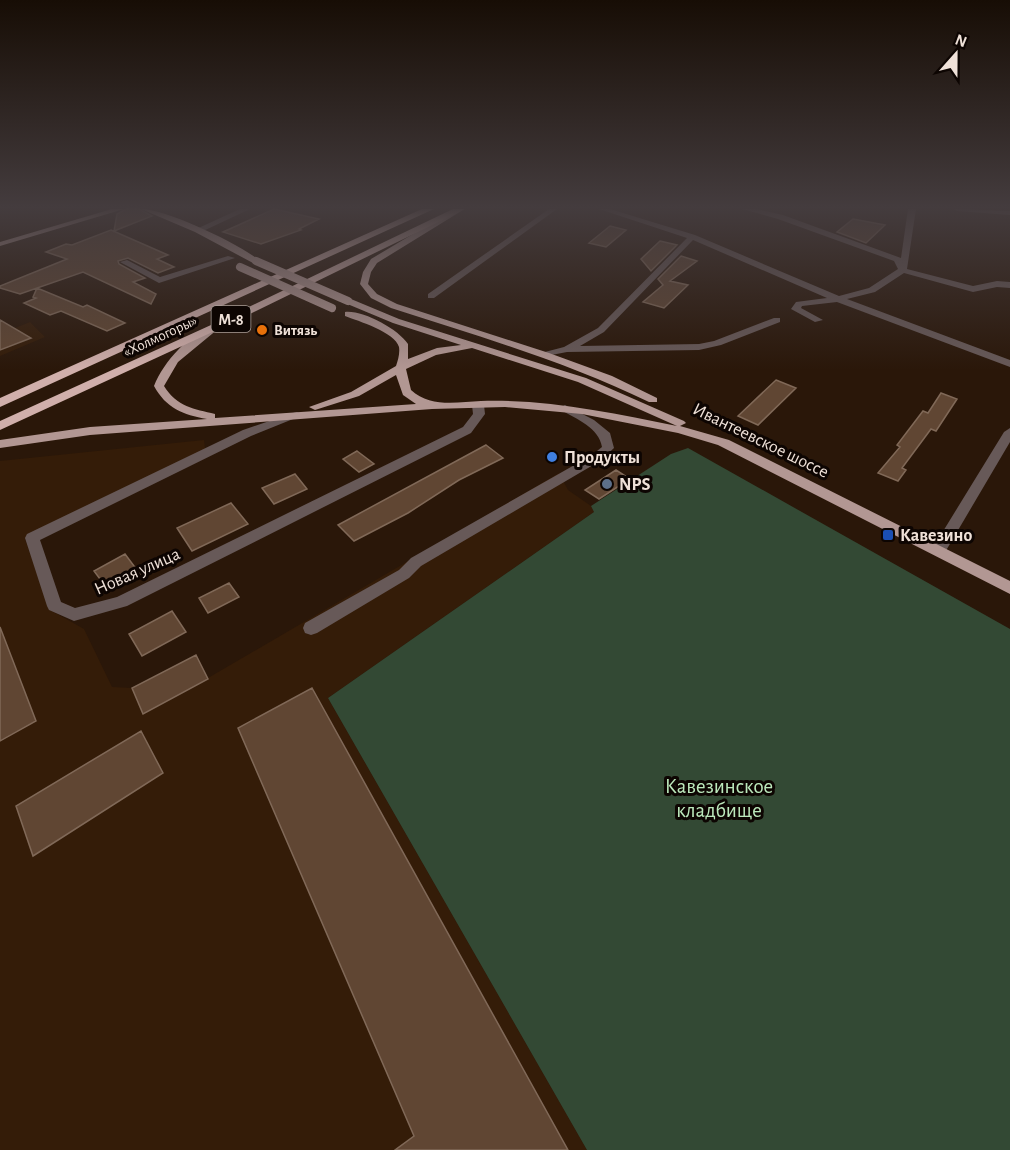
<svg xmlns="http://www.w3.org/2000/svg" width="1010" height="1150" font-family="'Alegreya Sans',sans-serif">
  <rect width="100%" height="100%" fill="#2a1709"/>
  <path fill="#341c08" d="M30 322 45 337 0 356V334Z
    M204 440 205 449 25 539 50 610 84 629 112 687 132 688 196 655 208 678 559 473 568 490 591 506 594 512 328 698 587 1150H0V461Z"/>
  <path fill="#334934" d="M688 448 1010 629V1150H587L328 698 594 512 591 506 671 454Z"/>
  <path fill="#604633" stroke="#806958" stroke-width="1.5" d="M126 209H139L152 216 114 231 117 214Z
    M274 209 319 219 299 229 301 230 261 244 223 232Z
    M853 219 885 225 866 243 837 232Z
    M610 226 626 230 606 247 589 243Z
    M111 230 168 255 157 259 174 267 158 273 128 258 118 261 119 264 145 278 133 282 156 294 151 304 83 272 37 288 83 307 87 305 125 323 107 331 61 311 50 315 24 303 36 298 33 297 37 288 20 294 0 288V286L67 259 46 252 66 244 72 245Z
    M660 241 677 245 651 271 641 259Z
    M681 256 697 261 670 281 688 285 664 308 643 302 663 285 658 279Z
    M0 320 31 338 0 350Z
    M776 380 796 388 758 425 738 416Z
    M941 393 957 399 936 431 931 429 902 468 906 470 898 481 878 473 900 447 897 445 923 411 928 413Z
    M486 445 503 458 459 480 408 513 354 541 338 525Z
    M357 451 374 464 359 472 343 459Z
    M616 470 630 479 599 499 585 490Z
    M295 474 307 489 274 504 262 488Z
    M231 503 248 524 192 551 177 528Z
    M125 554 140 574 109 591 94 571Z
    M229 583 239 597 208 613 199 598Z
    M172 611 186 632 142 656 129 634Z
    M0 627 36 721 0 741Z
    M196 655 208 679 143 714 132 688Z
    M312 688 568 1150H395L414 1136 238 728Z
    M141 731 163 773 33 856 16 806Z"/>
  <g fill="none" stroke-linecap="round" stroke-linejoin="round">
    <path fill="#675958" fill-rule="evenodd" d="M240 209H250L201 232 194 230Z
      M549 209H557L434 298H428V294Z
      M599 209H610L695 235 839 296 869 288 898 269 894 261 778 219 742 209H756L783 215 901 258 908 209H916L907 269 973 286 997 281 1010 282V288L997 287 973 292 904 273 875 292 847 299 1010 360V367L837 302 802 306 801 308 823 320 815 322 791 309 796 302 827 298 693 240 604 332 580 346 699 344 714 341 774 318H780V322L721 345 699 350 567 352 541 357V353L564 347 598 328 687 238Z
      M954 209 1010 211V215L957 211Z
      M228 256 235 258 159 283 120 262 127 260 160 277Z
      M478 402 484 405 485 414 471 433 127 606 74 621 49 610 47 606 25 538 27 534 243 430 293 413 297 412 303 415 251 436 40 540 61 602 75 608 117 597 463 427 473 414 472 405Z
      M565 405 594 420 610 433 614 448 600 461 421 566 409 578 317 633 311 635 305 633 303 628 305 623 399 570 411 558 592 455 602 447C599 428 577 419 561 410L559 408Z
      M1010 428V442L944 554H934L932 550 934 546 1004 432Z"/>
    <path fill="#b29793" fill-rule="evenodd" d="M112 209H124L0 246V242Z
      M141 209C166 209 240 244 260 261L253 263 195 232Z
      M455 209 463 210 377 263 371 272 368 284 377 294 397 304 549 353 612 376 657 398V402H649C567 362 478 336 391 308L371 298 360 284 363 272 371 259Z
      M345 299H351L399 319 586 378 684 421 686 423 680 426 729 440 1010 581V594L718 445 678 433 582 414 505 407 432 409 90 435 0 448V440L90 427 207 419C183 415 166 408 154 386 164 361 189 334 215 324L220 327 218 329 178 362 164 386C177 407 194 409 215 414V418L416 404 403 395 396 375 359 396 315 410 309 407 351 392 396 366C398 360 400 353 399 347 395 332 358 321 345 316V312C363 310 398 329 408 344V359L437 348 461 345 393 323 345 303ZM472 348 578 382 677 426C612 413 548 399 481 401 458 402 430 408 411 390L406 369 436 355Z"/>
    <path fill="#d0afab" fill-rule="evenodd" d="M422 209H434L0 407V398Z
      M453 209H465L219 329 0 430V421L211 325Z"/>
    <path stroke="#b29793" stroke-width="8" d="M256 261 348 301
      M240 267 332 308"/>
  </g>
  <linearGradient id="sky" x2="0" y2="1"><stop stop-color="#170d05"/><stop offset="0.56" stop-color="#443c3e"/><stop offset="1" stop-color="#443c3e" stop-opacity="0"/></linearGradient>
  <rect width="1010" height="370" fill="url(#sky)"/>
  <circle fill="#e8710a" stroke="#0d0502" stroke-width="2" cx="262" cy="330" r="6"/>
  <circle fill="#3f7fe0" stroke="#0d0502" stroke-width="2" cx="552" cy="457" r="6"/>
  <circle fill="#5c6f8a" stroke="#0d0502" stroke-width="2" cx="607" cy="484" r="6"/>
  <rect fill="#1a4fb4" stroke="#0d0502" stroke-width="2" x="882" y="529" width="12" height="12" rx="3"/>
  <g text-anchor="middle" stroke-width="6" stroke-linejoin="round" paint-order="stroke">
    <g font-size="15" font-weight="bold" fill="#efe1d8" stroke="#0d0502" text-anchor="start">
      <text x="274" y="335">Витязь</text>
    </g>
    <g font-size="15" fill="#efe1d8" stroke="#0d0502">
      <text transform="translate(160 336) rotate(-25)" y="5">«Холмогоры»</text>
    </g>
    <rect fill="#0d0502" stroke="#ab9f98" stroke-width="1.5" x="211.5" y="306" width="39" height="26" rx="4.5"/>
    <g font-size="16" font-weight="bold" fill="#efe1d8">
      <text x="231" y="325">М-8</text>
    </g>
    <g font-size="18" fill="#efe1d8" stroke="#0d0502">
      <text transform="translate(761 440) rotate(26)" y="6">Ивантеевское шоссе</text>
      <text transform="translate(137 571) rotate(-24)" y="6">Новая улица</text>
    </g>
    <g font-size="18" font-weight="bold" fill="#efe1d8" stroke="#0d0502" text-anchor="start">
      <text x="564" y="463">Продукты</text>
      <text x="619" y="490">NPS</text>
      <text x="900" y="541">Кавезино</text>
    </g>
    <g font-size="21" fill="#bce9bc" stroke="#0d0502">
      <text x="719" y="793">Кавезинское<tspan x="719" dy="24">кладбище</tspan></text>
    </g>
  </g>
  <g transform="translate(956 54) rotate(21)" stroke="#0d0502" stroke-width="4.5" paint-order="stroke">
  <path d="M0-4.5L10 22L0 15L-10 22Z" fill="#efe1d8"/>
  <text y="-9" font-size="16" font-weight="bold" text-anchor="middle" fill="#efe1d8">N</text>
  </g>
</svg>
